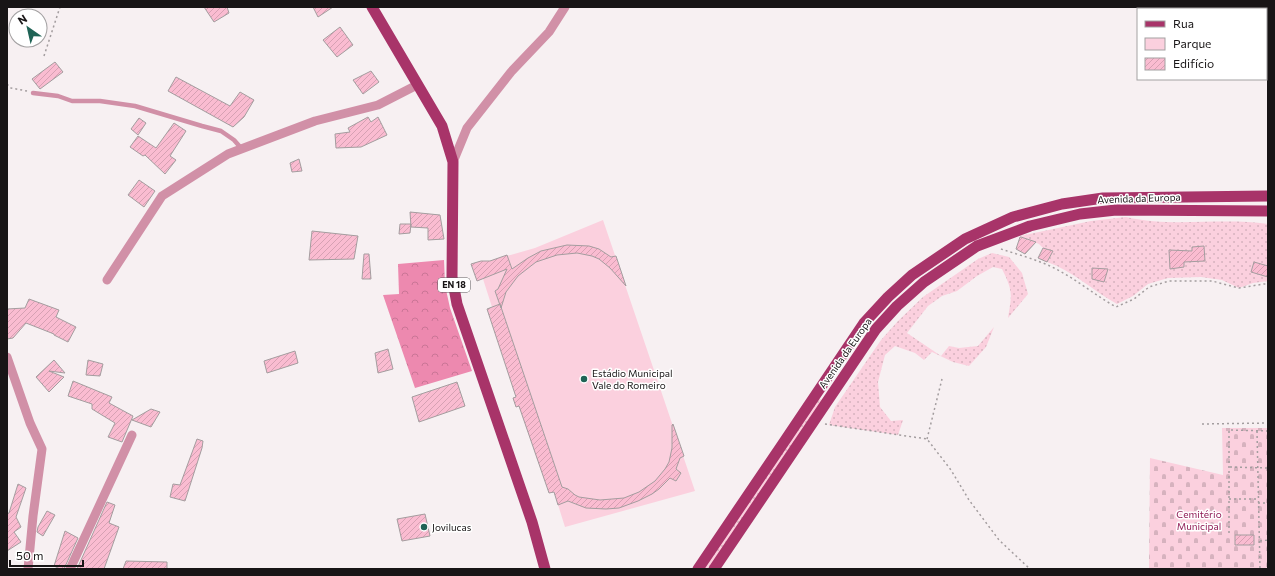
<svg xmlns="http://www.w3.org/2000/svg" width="1275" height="576" font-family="Commissioner,sans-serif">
  <defs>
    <pattern id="green-dots" width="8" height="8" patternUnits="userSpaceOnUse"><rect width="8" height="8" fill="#fbd0de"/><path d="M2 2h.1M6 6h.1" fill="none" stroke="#d6b2be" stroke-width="1.8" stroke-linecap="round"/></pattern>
    <pattern id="forest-crowns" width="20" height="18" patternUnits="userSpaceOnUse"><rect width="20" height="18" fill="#ed89af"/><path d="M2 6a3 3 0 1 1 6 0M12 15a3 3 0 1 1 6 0" fill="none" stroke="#ca7596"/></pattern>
    <pattern id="cemetery-stones" width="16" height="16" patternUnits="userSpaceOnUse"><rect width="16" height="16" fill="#fbd0de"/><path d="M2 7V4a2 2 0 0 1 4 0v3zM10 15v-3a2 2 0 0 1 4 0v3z" fill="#d6b2be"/></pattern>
    <pattern id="building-hatch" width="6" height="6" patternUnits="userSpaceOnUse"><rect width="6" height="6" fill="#fabcd1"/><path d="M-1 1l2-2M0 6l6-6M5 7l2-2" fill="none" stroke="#d6a1b3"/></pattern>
  </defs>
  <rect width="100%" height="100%" fill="#f7f0f2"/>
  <path fill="url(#green-dots)" d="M1126 217C1173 228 1221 217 1268 224V281L1253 283 1239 288 1222 280 1201 277 1168 278 1148 284 1133 296 1117 304C1093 291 1073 271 1047 262L1052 251 1043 248 1039 244 1020 236 1091 221Z
    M992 253 1009 257 1022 273 1028 294 1008 318C1012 294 1013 291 1002 269L993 267 977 276 957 291 942 296 928 306 907 333 941 356 949 346 959 348 978 346 994 327 986 347 969 366 953 362 932 352 924 360 915 353 895 346 885 355 878 382 880 407 891 421 903 420 898 435 829 425 835 407 881 340 898 321 923 297 978 259Z
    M818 398 822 400 708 569H703Z"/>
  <path fill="url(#forest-crowns)" d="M444 260 445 285 450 308 472 371 415 388 383 295 399 294 398 264Z"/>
  <path fill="url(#cemetery-stones)" d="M1222 428H1268V569H1149L1150 458 1223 475Z"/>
  <path fill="#fbd0de" d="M603 220 695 491 565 527 554 492 549 493 519 407H516L513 398 516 396 487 309 492 307 483 279 477 281 471 264 481 261H489L535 248Z"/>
  <path fill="url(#building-hatch)" stroke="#a49d9f" d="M204 7H227L229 13 214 22Z
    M313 7H333L318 17Z
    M340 27 353 45 337 57 323 40Z
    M55 62 63 72 40 89 32 79Z
    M371 71 379 82 363 94 353 80Z
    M176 77 230 106 240 92 254 100 244 117 233 127 168 91Z
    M368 117 371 122 378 117 387 135 361 147 336 148 335 134 350 132 348 128Z
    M139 118 146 123 138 135 131 129Z
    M174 123 186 131 170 156 176 160 165 174 145 155 143 156 130 147 138 136 156 148Z
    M299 159 302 171 292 172 290 163Z
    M139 180 155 191 144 207 128 195Z
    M410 212 440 215 444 239 428 240V228L411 227Z
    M400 224H411L410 233 399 234Z
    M312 231 358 236 354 259 309 260Z
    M1020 237H1021L1036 242 1025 254 1016 249Z
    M567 245 589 246 599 249 611 257 616 256 626 286 610 268 599 259 592 256 577 253 557 255 536 262 518 276 506 292 501 308 495 291 498 289 507 269 477 281 471 264 481 261H490L507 255 512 269 528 258 541 251Z
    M1204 246 1205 261 1184 262V267L1170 269 1169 250 1192 251V247Z
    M1043 248 1053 251 1047 262 1038 258Z
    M364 254H369L371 279H362Z
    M1254 262 1268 266V277L1251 272Z
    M1092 268 1108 269 1104 282 1092 279Z
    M29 299 59 310 56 317 76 327 68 342 54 335V334L26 323 13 338 7 339V309L25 308Z
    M500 304 562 487 568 489 575 495 579 497 600 500 624 498 639 492 655 481 665 469 669 462 672 448V425L673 424 684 456 680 458 676 469 681 473 676 481 670 478 659 489 652 494 638 501 619 508 606 509 586 508 568 501 558 505 554 492 549 493 519 406 516 407 513 398 516 397 487 309Z
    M388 349 393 369 378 373 375 353Z
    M295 351 298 363 267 373 264 361Z
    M54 360 65 373 49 371 64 377 49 392 36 377Z
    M88 360 103 364 100 376 86 375Z
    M73 381 112 397 109 403 133 416 122 442 108 437 115 423 92 409V404L68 396Z
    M457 382 465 406 419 422 412 397Z
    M151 409 160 412 151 427 132 420Z
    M197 439 203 441 202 448 185 501 170 497 173 484 180 485Z
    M18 484 26 488 16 517 21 527 14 532 21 542 7 551V514L9 513Z
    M107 502 115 505 109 523 119 527 104 569H77Z
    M47 511 55 515 43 536 37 532 38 527Z
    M425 514 430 536 402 541 397 519Z
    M65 531 78 538 64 569H60L54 566Z
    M1235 535H1254V545H1235Z
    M126 561 167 562V569H123Z"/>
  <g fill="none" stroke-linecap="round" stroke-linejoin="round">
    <path stroke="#a39d9f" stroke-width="1.5" stroke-dasharray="2 3" stroke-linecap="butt" d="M44 56 60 7
      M7 84 11 88 27 91
      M1001 249C1019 255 1039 260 1056 269 1077 280 1095 295 1116 307L1134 299 1149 287 1169 281H1212L1239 288 1264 284H1268
      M825 424 927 439 951 470 969 500 999 540 1030 569
      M1202 424 1268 423
      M1257 431 1260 569
      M927 439 942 379
      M1230 467 1268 468
      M1229 499H1257
      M1258 503H1268
      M1229 533V430L1268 431
      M1260 541 1268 540"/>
    <path stroke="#d190a7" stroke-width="4.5" d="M33 93 58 96 72 101H100L135 106 202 126 221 131 234 140 241 148"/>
    <path stroke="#d190a7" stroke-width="9" d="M453 162 467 128 511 72 549 32 565 7
      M107 280 162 196 228 154 315 121 378 105 417 85
      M7 357 30 423 42 449 33 516 28 569
      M70 569 132 435"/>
    <path stroke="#a83469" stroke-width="11" d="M372 7 442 126 453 162 452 277 457 304 532 522 545 569
      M698 569 786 439 864 323 888 297 912 275 965 239 1013 217 1062 204 1103 198 1268 196
      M714 569 876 329 897 306 924 282 977 246 1030 226 1080 214 1116 210 1268 211"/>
  </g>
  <g fill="#1f6355" stroke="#fff" stroke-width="1.5">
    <circle cx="584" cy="379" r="4"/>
    <circle cx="424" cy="527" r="4"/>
  </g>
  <g text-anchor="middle" stroke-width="3" stroke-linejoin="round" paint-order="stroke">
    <rect fill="#fff" stroke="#5d5b5c" stroke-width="1" x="438" y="278" width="32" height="14" rx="3"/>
    <g font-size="9" font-weight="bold" fill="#181516">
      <text x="454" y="288">EN 18</text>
    </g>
    <g font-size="10" fill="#181516" stroke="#fff">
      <text transform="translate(1139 198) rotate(-2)" y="4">Avenida da Europa</text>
      <text transform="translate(845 353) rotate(-55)" y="4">Avenida da Europa</text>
    </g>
    <g font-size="10" fill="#181516" stroke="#fff" text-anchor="start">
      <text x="592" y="377">Estádio Municipal<tspan x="592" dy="12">Vale do Romeiro</tspan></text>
      <text x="432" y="531">Jovilucas</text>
    </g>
    <g font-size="10" fill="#8f1b55" stroke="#fff">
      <text x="1199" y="518">Cemitério<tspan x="1199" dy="12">Municipal</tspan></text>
    </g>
  </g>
  <rect width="1275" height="576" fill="none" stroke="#181516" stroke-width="16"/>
  <rect x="1137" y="8" width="130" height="72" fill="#ffffff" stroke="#a3a1a2"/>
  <rect x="1145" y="21" width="20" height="6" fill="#a83469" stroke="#a3a1a2"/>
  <text x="1173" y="28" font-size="12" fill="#181516">Rua</text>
  <rect x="1145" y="38" width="20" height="12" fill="#fbd0de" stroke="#a3a1a2"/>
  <text x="1173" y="48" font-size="12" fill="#181516">Parque</text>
  <rect x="1145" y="58" width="20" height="12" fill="url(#building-hatch)" stroke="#a3a1a2"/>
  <text x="1173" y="68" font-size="12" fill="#181516">Edifício</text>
  <g transform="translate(28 28) rotate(326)"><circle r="19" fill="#ffffff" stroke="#a3a1a2"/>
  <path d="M0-3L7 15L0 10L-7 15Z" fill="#1f6355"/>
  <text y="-6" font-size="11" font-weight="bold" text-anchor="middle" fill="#181516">N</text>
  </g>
  <path d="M10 560v6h73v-6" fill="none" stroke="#181516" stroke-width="2"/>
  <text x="16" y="560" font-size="12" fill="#181516" stroke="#ffffff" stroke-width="3" paint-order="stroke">50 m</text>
</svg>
